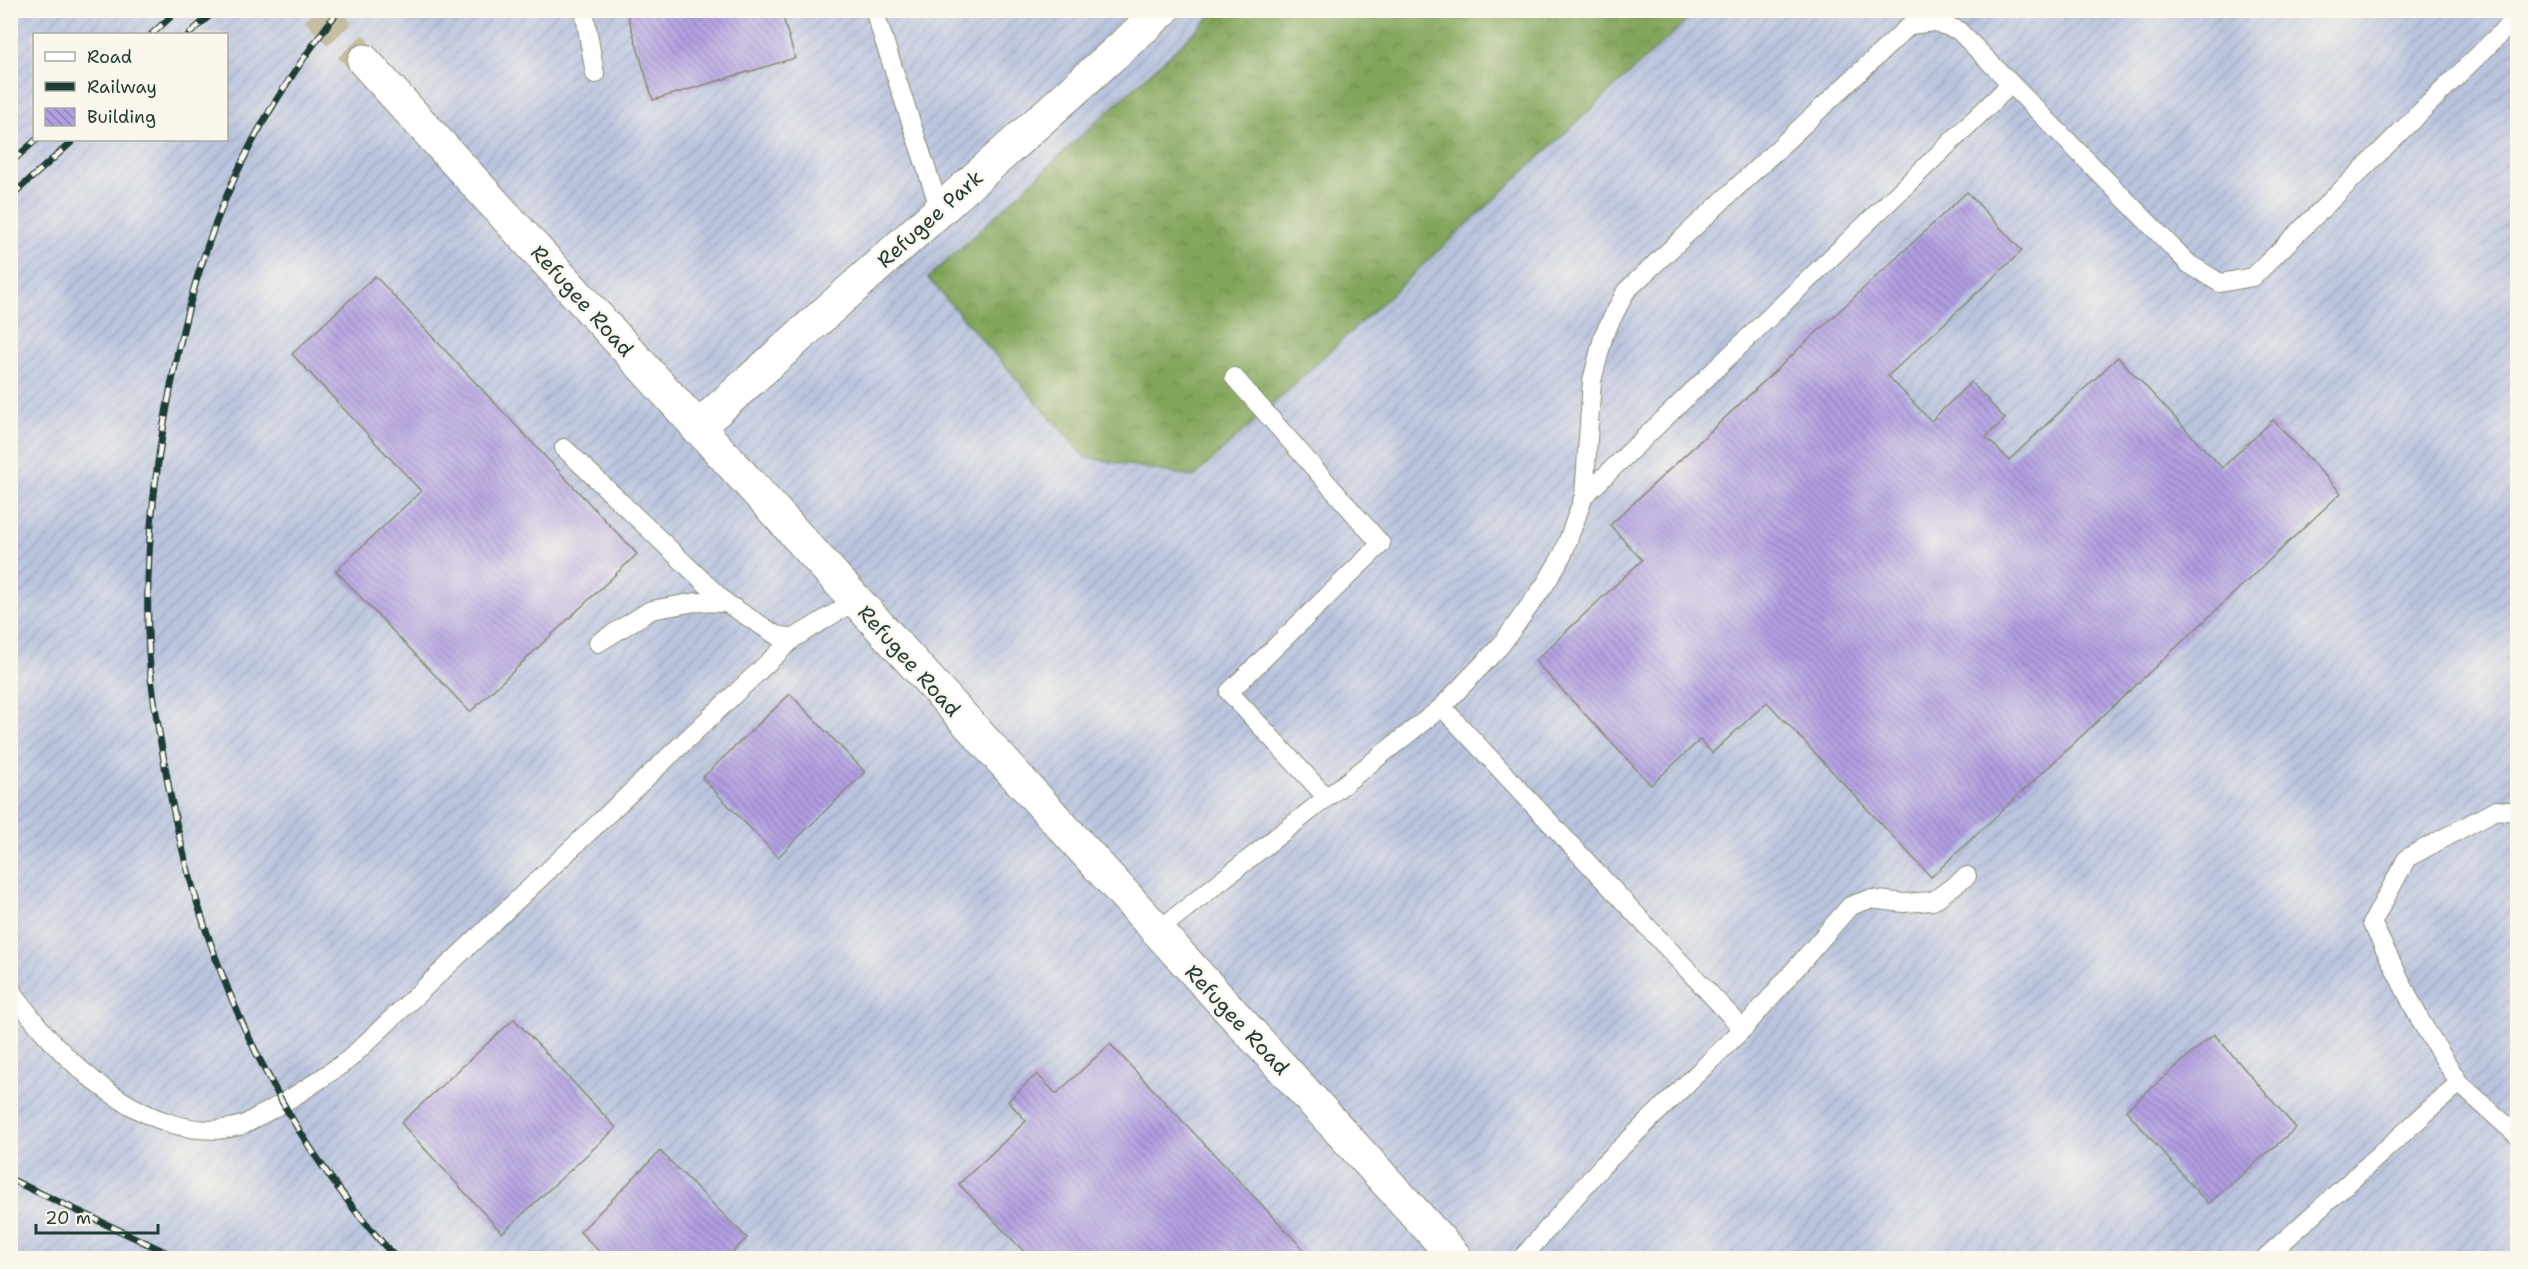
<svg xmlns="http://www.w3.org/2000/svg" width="2528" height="1269" font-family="'Shantell Sans',sans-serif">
  <defs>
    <pattern id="industrial-furrows" width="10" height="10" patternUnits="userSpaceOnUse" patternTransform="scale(1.5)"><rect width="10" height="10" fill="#bac4de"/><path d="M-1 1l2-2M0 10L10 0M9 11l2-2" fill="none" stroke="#9fa9bf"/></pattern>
    <pattern id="forest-crowns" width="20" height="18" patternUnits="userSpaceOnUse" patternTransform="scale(1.5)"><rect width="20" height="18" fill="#83a65b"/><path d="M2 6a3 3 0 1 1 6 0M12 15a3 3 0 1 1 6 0" fill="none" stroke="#6b884c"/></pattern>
    <pattern id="building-back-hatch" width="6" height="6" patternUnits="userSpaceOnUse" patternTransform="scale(1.5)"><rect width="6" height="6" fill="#b19ee1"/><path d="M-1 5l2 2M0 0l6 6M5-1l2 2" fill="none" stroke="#8f82b7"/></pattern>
  </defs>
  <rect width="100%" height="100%" fill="#fbf7ec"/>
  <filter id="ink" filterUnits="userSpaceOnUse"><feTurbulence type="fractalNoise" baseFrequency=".0167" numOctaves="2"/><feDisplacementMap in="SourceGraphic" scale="12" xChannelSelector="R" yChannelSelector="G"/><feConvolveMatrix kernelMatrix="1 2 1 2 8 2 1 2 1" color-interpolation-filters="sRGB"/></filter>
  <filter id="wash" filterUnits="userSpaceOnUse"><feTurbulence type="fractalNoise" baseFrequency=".008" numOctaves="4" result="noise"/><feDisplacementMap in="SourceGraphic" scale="24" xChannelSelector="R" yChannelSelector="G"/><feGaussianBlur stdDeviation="1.35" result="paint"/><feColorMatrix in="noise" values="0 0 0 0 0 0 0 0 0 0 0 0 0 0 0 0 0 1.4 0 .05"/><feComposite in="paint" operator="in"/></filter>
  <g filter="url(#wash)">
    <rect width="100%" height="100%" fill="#f1ddbd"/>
    <path fill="url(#industrial-furrows)" fill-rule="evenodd" d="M10 11H1217L928 278 1194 477 1697 11H2517V1258H11ZM34 34H226V140H34Z"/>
    <path fill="url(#forest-crowns)" stroke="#517248" stroke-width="1.5" d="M1217 11H1697L1194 477 1085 457 928 278Z"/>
    <g id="blocks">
      <path fill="url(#building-back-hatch)" d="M626 10H781L795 58 653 100Z
        M992 10H1011V11L994 16Z
        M1967 192 2022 251 1888 376 1931 421 1971 382 2005 419 1986 437 2009 460 2118 357 2222 468 2273 420 2341 493 1931 877 1767 702 1712 753 1700 740 1651 785 1535 661 1642 560 1610 525Z
        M375 276 637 554 470 712 336 571 421 491 292 354Z
        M790 694 865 772 778 857 702 778Z
        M514 1019 616 1128 502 1233 401 1123Z
        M2214 1034 2296 1128 2208 1204 2126 1110Z
        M1110 1044 1312 1258H1030L959 1184 1026 1121 1008 1101 1037 1074 1056 1094Z
        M660 1151 747 1238 727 1258H606L580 1232Z"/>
    </g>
  </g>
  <g filter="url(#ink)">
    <use href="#blocks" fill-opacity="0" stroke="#888d78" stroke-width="1.5"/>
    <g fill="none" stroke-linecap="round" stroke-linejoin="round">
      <path stroke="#c7bda2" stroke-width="33" stroke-dasharray="33 16" stroke-linecap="butt" d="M317 10 364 61"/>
      <g stroke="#888d78" stroke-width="20">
        <path id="service" d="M584 10 595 74
          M874 10 940 210
          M1234 377 1381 544 1229 692 1327 798
          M564 448 726 603
          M1584 496 2011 84
          M598 643 651 610 696 602 726 603 776 635 794 638 855 601
          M1442 707 1501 645 1546 583 1563 554 1584 496 1592 381 1604 334 1626 291 1910 25 1934 22 1958 30 2189 264 2220 283 2253 277 2518 16
          M2518 812 2496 810 2407 858 2372 923 2420 1020 2459 1083 2518 1136
          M1156 932 1442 707 1743 1029 1602 1166 1522 1258
          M10 987C52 1055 152 1150 239 1126 246 1125 253 1119 259 1116 291 1100 319 1080 348 1060L794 638
          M1743 1029 1850 906 1870 899 1904 903 1933 901 1967 876
          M2265 1258 2459 1083"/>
      </g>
      <g stroke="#888d78" stroke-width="35">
        <path id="minor" d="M697 428 1163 10"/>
      </g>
      <g stroke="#888d78" stroke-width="35">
        <path id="secondary" d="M364 61 1456 1258"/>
      </g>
      <use href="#service" stroke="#fff" stroke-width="18"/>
      <use href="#minor" stroke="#fff" stroke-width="33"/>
      <use href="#secondary" stroke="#fff" stroke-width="33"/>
      <g stroke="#1f3d34" stroke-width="7">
        <path id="rail" d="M339 10C304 56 273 101 247 152 209 227 185 309 170 391 153 477 144 565 149 654 151 688 157 721 163 755 193 940 268 1120 396 1258
          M152 34 178 10
          M189 34 216 10
          M10 163 36 140
          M10 197 74 140
          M10 1179 178 1258"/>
      </g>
      <use href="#rail" stroke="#fbf7ec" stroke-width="4.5" stroke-dasharray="14" stroke-linecap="butt"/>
    </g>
  </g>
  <g text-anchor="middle" stroke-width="5" stroke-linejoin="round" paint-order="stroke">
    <g font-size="21" fill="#1f3d34" stroke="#fbf7ec">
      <text transform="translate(930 219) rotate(-42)" y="7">Refugee Park</text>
      <text transform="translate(582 301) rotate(48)" y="7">Refugee Road</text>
      <text transform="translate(909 661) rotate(48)" y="7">Refugee Road</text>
      <text transform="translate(1237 1020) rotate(47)" y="7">Refugee Road</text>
    </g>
  </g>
  <rect width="2528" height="1269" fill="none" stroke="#fbf7ec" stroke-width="36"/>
  <rect x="33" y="33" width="195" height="108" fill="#fbf7ec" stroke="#a3ada2" stroke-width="1.5"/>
  <rect x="45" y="52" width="30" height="9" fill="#ffffff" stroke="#a3ada2" stroke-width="1.5"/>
  <text x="87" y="63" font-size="18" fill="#1f3d34">Road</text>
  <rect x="45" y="82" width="30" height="9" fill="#1f3d34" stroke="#a3ada2" stroke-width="1.5"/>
  <text x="87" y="93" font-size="18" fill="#1f3d34">Railway</text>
  <rect x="45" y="108" width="30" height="18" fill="url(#building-back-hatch)" stroke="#a3ada2" stroke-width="1.5"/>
  <text x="87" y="123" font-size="18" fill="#1f3d34">Building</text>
  <path d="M36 1224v9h122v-9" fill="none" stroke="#1f3d34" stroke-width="3"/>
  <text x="45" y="1224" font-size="18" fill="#1f3d34" stroke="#fbf7ec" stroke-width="4.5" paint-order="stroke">20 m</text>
</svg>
